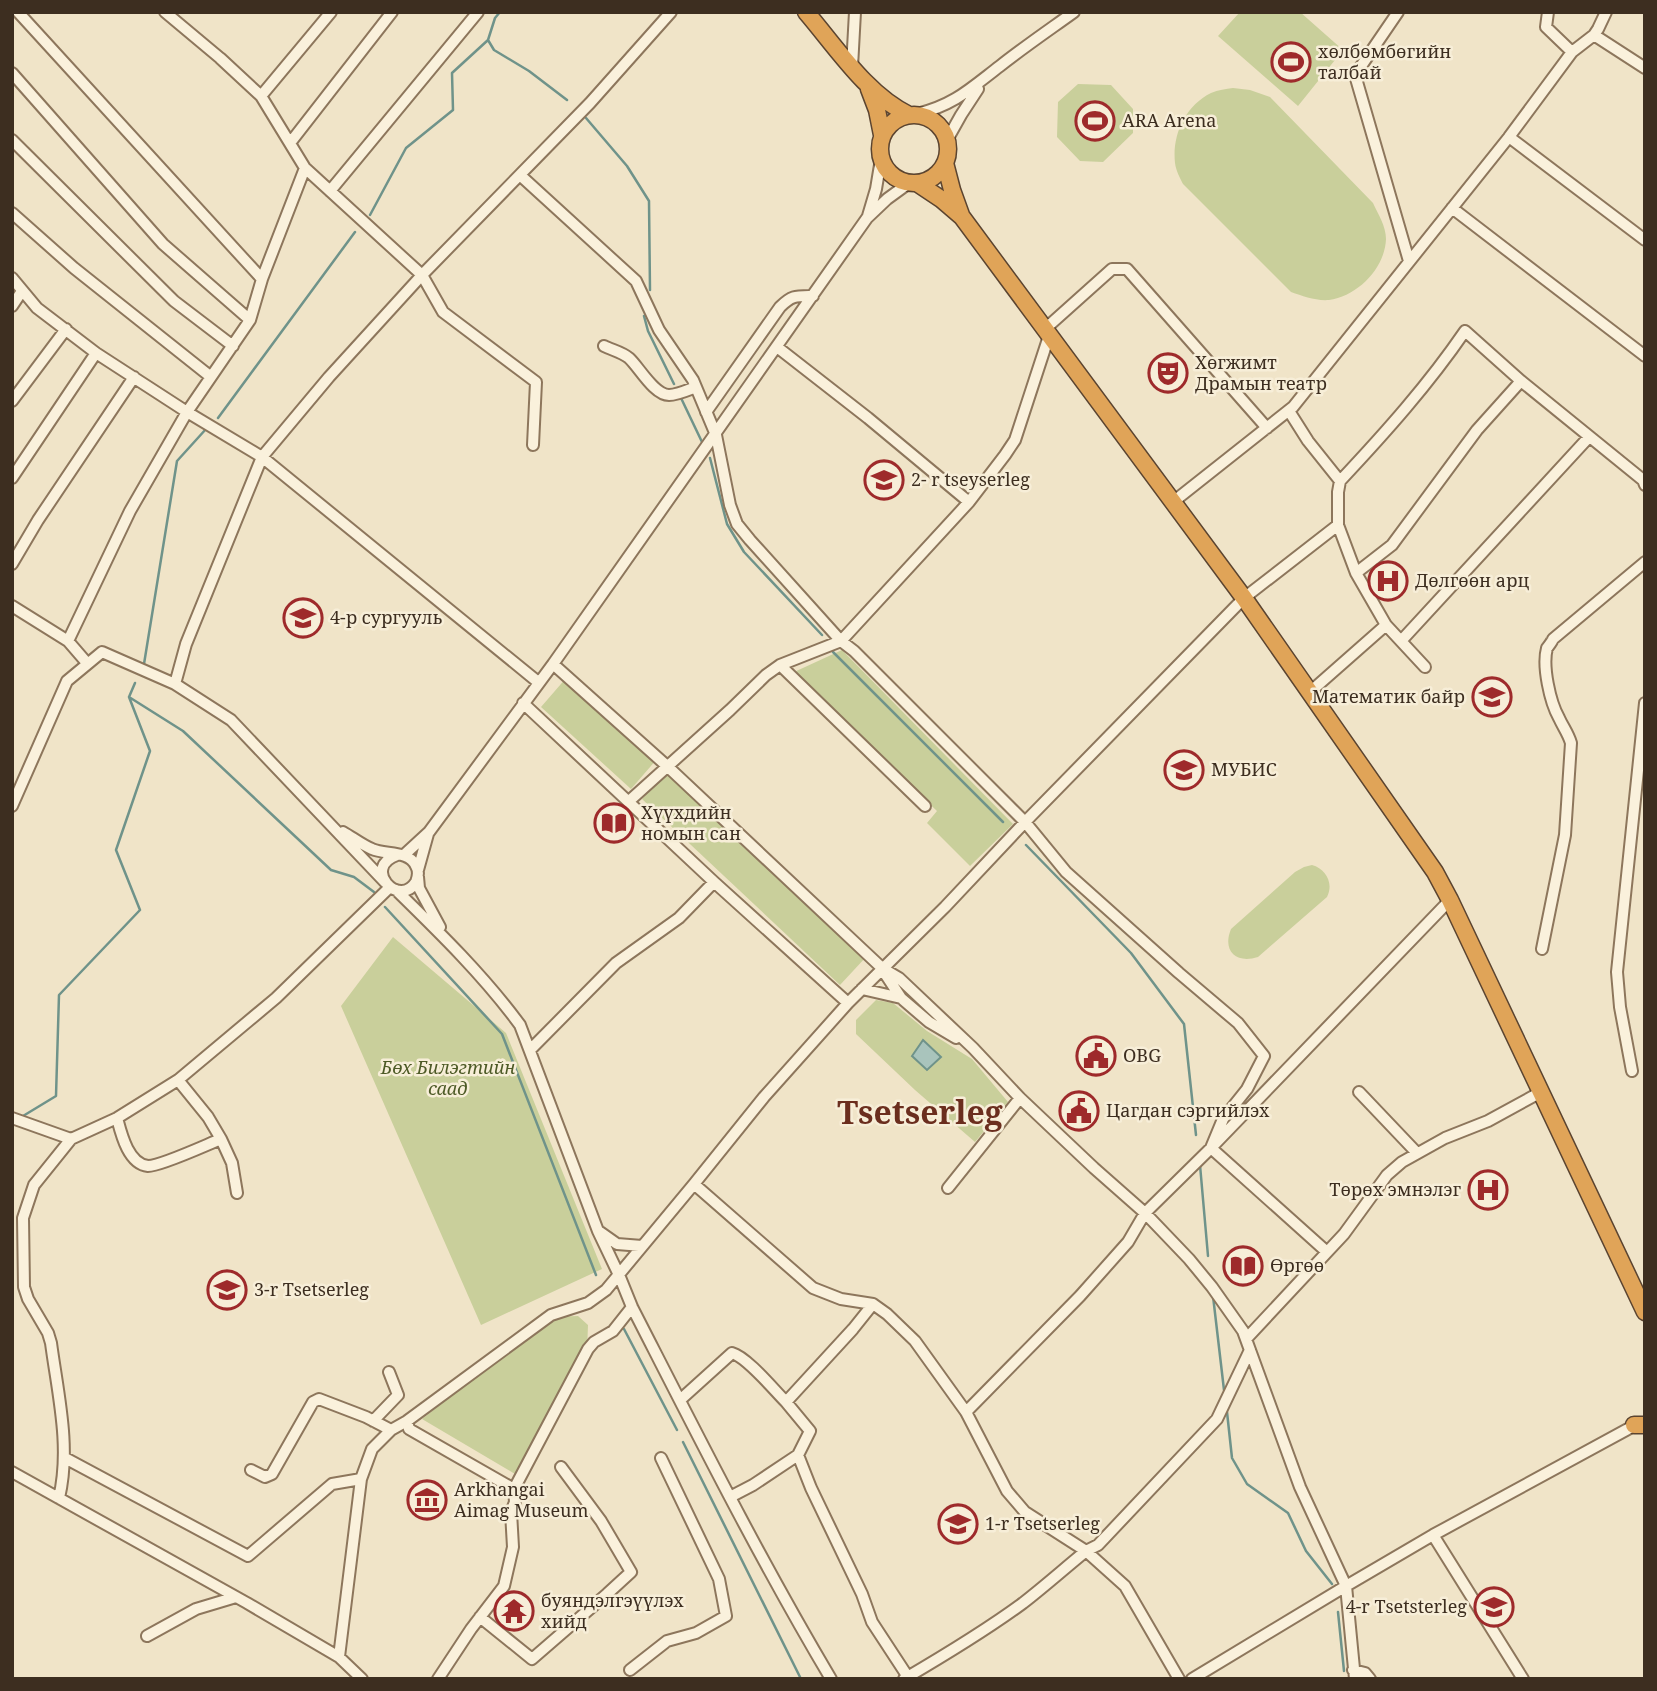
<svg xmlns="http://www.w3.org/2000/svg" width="1657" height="1691" font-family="'Noto Serif',serif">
  <rect width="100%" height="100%" fill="#f0e4c8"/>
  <path fill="#c9cf9b" d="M1240 12H1300L1343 50 1298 106 1218 36Z
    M1078 84 1111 85 1133 109V133L1103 162 1080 161 1057 137 1058 102Z
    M1233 88 1250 90 1270 97 1373 203C1378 214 1386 226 1386 239 1385 268 1358 296 1329 300 1315 301 1303 296 1291 292L1183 184C1180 178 1176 171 1175 163 1172 135 1185 106 1211 93 1218 90 1226 89 1233 88Z
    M842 650 1013 824 970 866 927 823 937 811 792 673Z
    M567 677 657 759 631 789 541 707Z
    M669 771 866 957 840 985 642 799Z
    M1312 865C1326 869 1334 883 1327 897L1258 957C1236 964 1222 951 1231 929L1295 872 1304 867Z
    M393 937 506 1033 602 1269 481 1325 341 1006Z
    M876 1000 893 1003 927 1031 972 1059 1008 1102 975 1142 915 1090 856 1034V1020Z
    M578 1316 588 1325 587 1352 581 1356 515 1474 422 1419 550 1317Z"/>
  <path fill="#a9c4bc" stroke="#6f938a" stroke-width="2" d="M923 1040 941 1057 927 1070 912 1056Z"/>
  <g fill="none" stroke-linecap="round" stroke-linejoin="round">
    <path stroke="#6f938a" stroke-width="2.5" d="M488 40 494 50 529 71 567 100
      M586 118 627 166 649 201 650 290
      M370 215 406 148 453 110 452 73 488 40 495 18 500 12
      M644 316 648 331 674 384
      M681 398 702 442
      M218 418 355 232
      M710 458 727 524 744 552 822 635
      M833 652 1003 822
      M144 664 177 461 206 429
      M135 683 129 697 183 731 331 870 354 877 374 892
      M1026 845 1131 953 1184 1024 1196 1135
      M385 907 502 1034 596 1275
      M23 1116 56 1096 59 995 140 910 116 850 150 751 129 697
      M1200 1165 1208 1256
      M1213 1296 1224 1390
      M624 1329 677 1430
      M1227 1412 1232 1458 1247 1484 1288 1513 1306 1551 1332 1584
      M683 1442 801 1679
      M1338 1612 1344 1671"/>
    <g stroke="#8d765c" stroke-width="14">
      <path id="minor" d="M18 12 262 279
        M165 12 220 58 261 96 305 168 422 275 443 312 536 382 533 445
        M1398 12 1355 75 1409 261
        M1548 12 1546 27 1572 52
        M1594 35 1645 68
        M852 67 855 12
        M12 73 163 244 250 320
        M261 96 331 12
        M917 114C954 105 970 89 1000 66 1024 47 1049 30 1074 12
        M1509 137 1645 240
        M12 140 174 301 233 346
        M947 140 961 115 978 89
        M290 143 392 12
        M521 176 636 281 659 330 693 380 716 435 730 505 737 524 750 540 841 641 854 651 1025 822 1066 872 1179 973 1238 1023 1264 1056 1247 1089 1223 1119 1211 1148 1327 1252
        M330 191 478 12
        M1452 208 1645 356
        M12 213 74 268 211 377
        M868 216 876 189 881 159
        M12 278 37 308 96 353 187 412 262 457 538 682
        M12 306 22 291
        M1045 329 1112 269H1127L1267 428
        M604 346C612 350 622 352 629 358 639 367 654 395 669 395 677 395 688 390 696 387
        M777 347 868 418 969 502
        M12 401 66 329
        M1289 411 1308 441 1340 481 1338 492V525L1356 573 1386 625 1425 667
        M706 412 780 307C792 295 796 296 813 296
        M12 478 96 353
        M1340 481C1385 433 1428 385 1465 331L1521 381 1643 480 1645 485
        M1173 502 1293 407 1509 137 1572 52 1594 35 1598 29 1606 12
        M12 564 38 520 134 377
        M1356 573 1392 545 1477 430 1521 381
        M12 606 68 641 87 663
        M68 641 130 511 187 412 250 320 262 279 305 168
        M1401 641 1589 437
        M553 664 667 766 882 968 899 978 973 1048 1020 1098 1094 1168 1145 1213 1189 1259 1212 1287 1243 1331 1300 1487 1346 1586 1355 1679
        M780 665 925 806
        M175 684 186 644 262 457 329 377 422 275 590 103 671 12
        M1310 692 1386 625
        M523 703 714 882 848 1003
        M628 802 730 710 766 675 780 665 841 641 969 502 1005 455 1015 440 1049 336
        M12 806 67 681 102 652 175 684 231 720 385 882
        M343 832C352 837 362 845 372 849 385 855 409 850 416 866 419 871 418 877 416 882 399 909 361 868 397 855
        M404 855 429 832 553 664 867 218 887 199 909 183
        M418 870 428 834
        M418 877 419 888 440 927
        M396 890C440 933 484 976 520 1025L598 1231 619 1275 632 1307C696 1432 759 1558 831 1679
        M1542 949 1565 835 1571 743C1568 733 1563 727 1559 718 1550 702 1542 666 1547 648 1548 647 1553 640 1553 639L1645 562
        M884 972 901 998 929 1022 956 1038
        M862 989 901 998
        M530 1050 616 963 679 918 714 882
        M1632 1071 1620 1007 1617 972 1645 703
        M178 1080 208 1117 221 1139
        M1359 1092 1417 1153
        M12 1118 71 1139 117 1118 178 1080 276 998 390 887
        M117 1118C121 1133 128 1164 148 1166 161 1166 206 1145 221 1139L232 1163 237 1193
        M694 1184 813 1288 841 1299 873 1304 887 1314 915 1341 966 1412 1007 1491 1025 1512 1086 1551 1125 1586 1179 1679
        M948 1188 1020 1098
        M600 1232 617 1244 642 1246
        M1246 1339 1344 1234 1387 1175 1402 1162 1445 1138 1488 1121 1541 1092
        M680 1400 732 1353C747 1357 774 1390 786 1402L853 1329 873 1304
        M966 1412 1080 1296 1128 1242 1145 1213 1211 1148 1450 900
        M373 1421 398 1395 389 1372
        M407 1421 409 1429 514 1489
        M798 1455 811 1488 862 1594 872 1622 908 1677
        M65 1458 248 1556 332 1484 361 1479
        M251 1470 265 1477 272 1474 313 1402 319 1399 366 1417 391 1430
        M12 1472 247 1603 339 1657 362 1679
        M730 1497 753 1485 798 1455 810 1431 786 1402
        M59 1498C71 1447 58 1395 51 1343L48 1333 28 1299 24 1287 23 1218 34 1185 71 1139
        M1433 1535 1523 1679
        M480 1617 532 1659 607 1594 631 1572 601 1521 561 1467
        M147 1636 196 1609 236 1597
        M339 1657 361 1479 372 1449 391 1430 407 1421 551 1315 588 1303 606 1290 694 1184 764 1097 848 1003 945 907 1025 822 1244 598 1338 525
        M630 1670 667 1641 696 1633 726 1616 719 1579 661 1458
        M1353 1670 1365 1673 1370 1679
        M438 1679 471 1629 504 1586 513 1547 511 1512 515 1502 514 1489 588 1349 594 1342 613 1331 632 1307
        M904 1679C945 1655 985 1631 1023 1603 1045 1586 1065 1568 1086 1551L1098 1545 1217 1419 1250 1350
        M1192 1679 1346 1586 1433 1535 1639 1423"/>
    </g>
    <g stroke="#5b4430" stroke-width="19">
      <path id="highway" d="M806 12C836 47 867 95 909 115
        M869 89 877 110 882 135
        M880 149a34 34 0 1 1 68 0a34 34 0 1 1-68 0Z
        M945 163 952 190 961 215
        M917 183 941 199 962 217 1244 598 1435 872 1450 900 1645 1312
        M1634 1425H1645"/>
    </g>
    <use href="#minor" stroke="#faf1dc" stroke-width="10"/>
    <use href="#highway" stroke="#e0a458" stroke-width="16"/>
  </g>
  <defs>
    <g id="stadium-ring" transform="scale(2.0125)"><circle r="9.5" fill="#f7eed8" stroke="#9e2a2b" stroke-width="1.5"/><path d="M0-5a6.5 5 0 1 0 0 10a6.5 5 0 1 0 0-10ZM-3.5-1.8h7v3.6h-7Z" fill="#9e2a2b"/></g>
    <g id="theatre-ring" transform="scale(2.0125)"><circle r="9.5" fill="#f7eed8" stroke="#9e2a2b" stroke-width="1.5"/><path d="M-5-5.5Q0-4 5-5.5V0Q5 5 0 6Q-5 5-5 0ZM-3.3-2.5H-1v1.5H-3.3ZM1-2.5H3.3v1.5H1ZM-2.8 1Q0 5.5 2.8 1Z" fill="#9e2a2b"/></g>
    <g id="school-ring" transform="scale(2.0125)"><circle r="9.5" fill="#f7eed8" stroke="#9e2a2b" stroke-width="1.5"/><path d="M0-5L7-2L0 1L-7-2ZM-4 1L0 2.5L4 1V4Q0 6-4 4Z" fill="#9e2a2b"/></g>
    <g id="hospital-ring" transform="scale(2.0125)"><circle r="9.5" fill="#f7eed8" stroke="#9e2a2b" stroke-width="1.5"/><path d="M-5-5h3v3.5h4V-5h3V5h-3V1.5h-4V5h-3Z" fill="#9e2a2b"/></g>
    <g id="university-ring" transform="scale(2.0125)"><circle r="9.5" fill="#f7eed8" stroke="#9e2a2b" stroke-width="1.5"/><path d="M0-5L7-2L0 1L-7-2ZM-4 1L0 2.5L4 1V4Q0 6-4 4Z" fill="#9e2a2b"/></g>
    <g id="library-ring" transform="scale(2.0125)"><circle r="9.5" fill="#f7eed8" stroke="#9e2a2b" stroke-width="1.5"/><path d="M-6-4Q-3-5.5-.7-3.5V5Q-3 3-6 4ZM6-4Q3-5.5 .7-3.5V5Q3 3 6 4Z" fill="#9e2a2b"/></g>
    <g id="civic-ring" transform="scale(2.0125)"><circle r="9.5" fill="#f7eed8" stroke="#9e2a2b" stroke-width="1.5"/><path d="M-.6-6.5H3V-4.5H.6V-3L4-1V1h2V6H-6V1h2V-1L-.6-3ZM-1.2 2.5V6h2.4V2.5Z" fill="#9e2a2b"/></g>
    <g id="museum-ring" transform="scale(2.0125)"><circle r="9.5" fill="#f7eed8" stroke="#9e2a2b" stroke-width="1.5"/><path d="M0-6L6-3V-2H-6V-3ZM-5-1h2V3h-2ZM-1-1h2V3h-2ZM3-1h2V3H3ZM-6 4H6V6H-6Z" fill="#9e2a2b"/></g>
    <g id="temple-ring" transform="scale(2.0125)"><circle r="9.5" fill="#f7eed8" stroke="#9e2a2b" stroke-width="1.5"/><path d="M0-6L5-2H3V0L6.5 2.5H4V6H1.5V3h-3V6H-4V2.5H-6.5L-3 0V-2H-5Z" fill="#9e2a2b"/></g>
  </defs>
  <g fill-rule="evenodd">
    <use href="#stadium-ring" x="1291" y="62"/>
    <use href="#stadium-ring" x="1095" y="121"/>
    <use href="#theatre-ring" x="1168" y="373"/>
    <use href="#school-ring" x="884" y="480"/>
    <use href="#hospital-ring" x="1388" y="581"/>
    <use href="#school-ring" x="303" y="618"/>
    <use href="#university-ring" x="1492" y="697"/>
    <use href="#school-ring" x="1184" y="770"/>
    <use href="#library-ring" x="614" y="823"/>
    <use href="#civic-ring" x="1096" y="1056"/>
    <use href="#civic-ring" x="1079" y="1111"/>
    <use href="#hospital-ring" x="1488" y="1190"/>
    <use href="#library-ring" x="1243" y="1266"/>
    <use href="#school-ring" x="227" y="1290"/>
    <use href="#museum-ring" x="427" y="1500"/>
    <use href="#school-ring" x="958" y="1524"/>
    <use href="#school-ring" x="1494" y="1607"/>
    <use href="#temple-ring" x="514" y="1611"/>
  </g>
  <g text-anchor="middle" stroke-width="5" stroke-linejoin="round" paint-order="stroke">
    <g font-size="18" fill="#3d2e20" stroke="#f7eed8" text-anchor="start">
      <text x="1318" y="58">хөлбөмбөгийн<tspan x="1318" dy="21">талбай</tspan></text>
      <text x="1122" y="127">ARA Arena</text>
      <text x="1195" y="369">Хөгжимт<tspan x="1195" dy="21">Драмын театр</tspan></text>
      <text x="911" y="486">2- r tseyserleg</text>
      <text x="1415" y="587">Дөлгөөн арц</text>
      <text x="330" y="624">4-р сургууль</text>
      <text x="1465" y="703" text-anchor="end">Математик байр</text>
      <text x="1211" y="776">МУБИС</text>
      <text x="641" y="819">Хүүхдийн<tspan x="641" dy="21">номын сан</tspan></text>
      <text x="1123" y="1062">OBG</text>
      <text x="1106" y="1117">Цагдан сэргийлэх</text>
      <text x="1461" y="1196" text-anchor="end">Төрөх эмнэлэг</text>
      <text x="1270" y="1272">Өргөө</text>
      <text x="254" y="1296">3-r Tsetserleg</text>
      <text x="454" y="1496">Arkhangai<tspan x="454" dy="21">Aimag Museum</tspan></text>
      <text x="985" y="1530">1-r Tsetserleg</text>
      <text x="541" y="1607">буяндэлгэүүлэх<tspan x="541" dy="21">хийд</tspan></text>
      <text x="1467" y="1613" text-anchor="end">4-r Tsetsterleg</text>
    </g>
    <g font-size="18" font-style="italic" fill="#4d5a26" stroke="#f7eed8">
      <text x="448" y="1074">Бөх Билэгтийн<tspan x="448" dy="21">саад</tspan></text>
    </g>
    <g font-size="32" font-weight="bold" fill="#6b2e1e" stroke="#f7eed8">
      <text x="920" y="1124">Tsetserleg</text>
    </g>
  </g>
  <rect width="1657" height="1691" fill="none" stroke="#3d2e20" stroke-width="28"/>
</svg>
